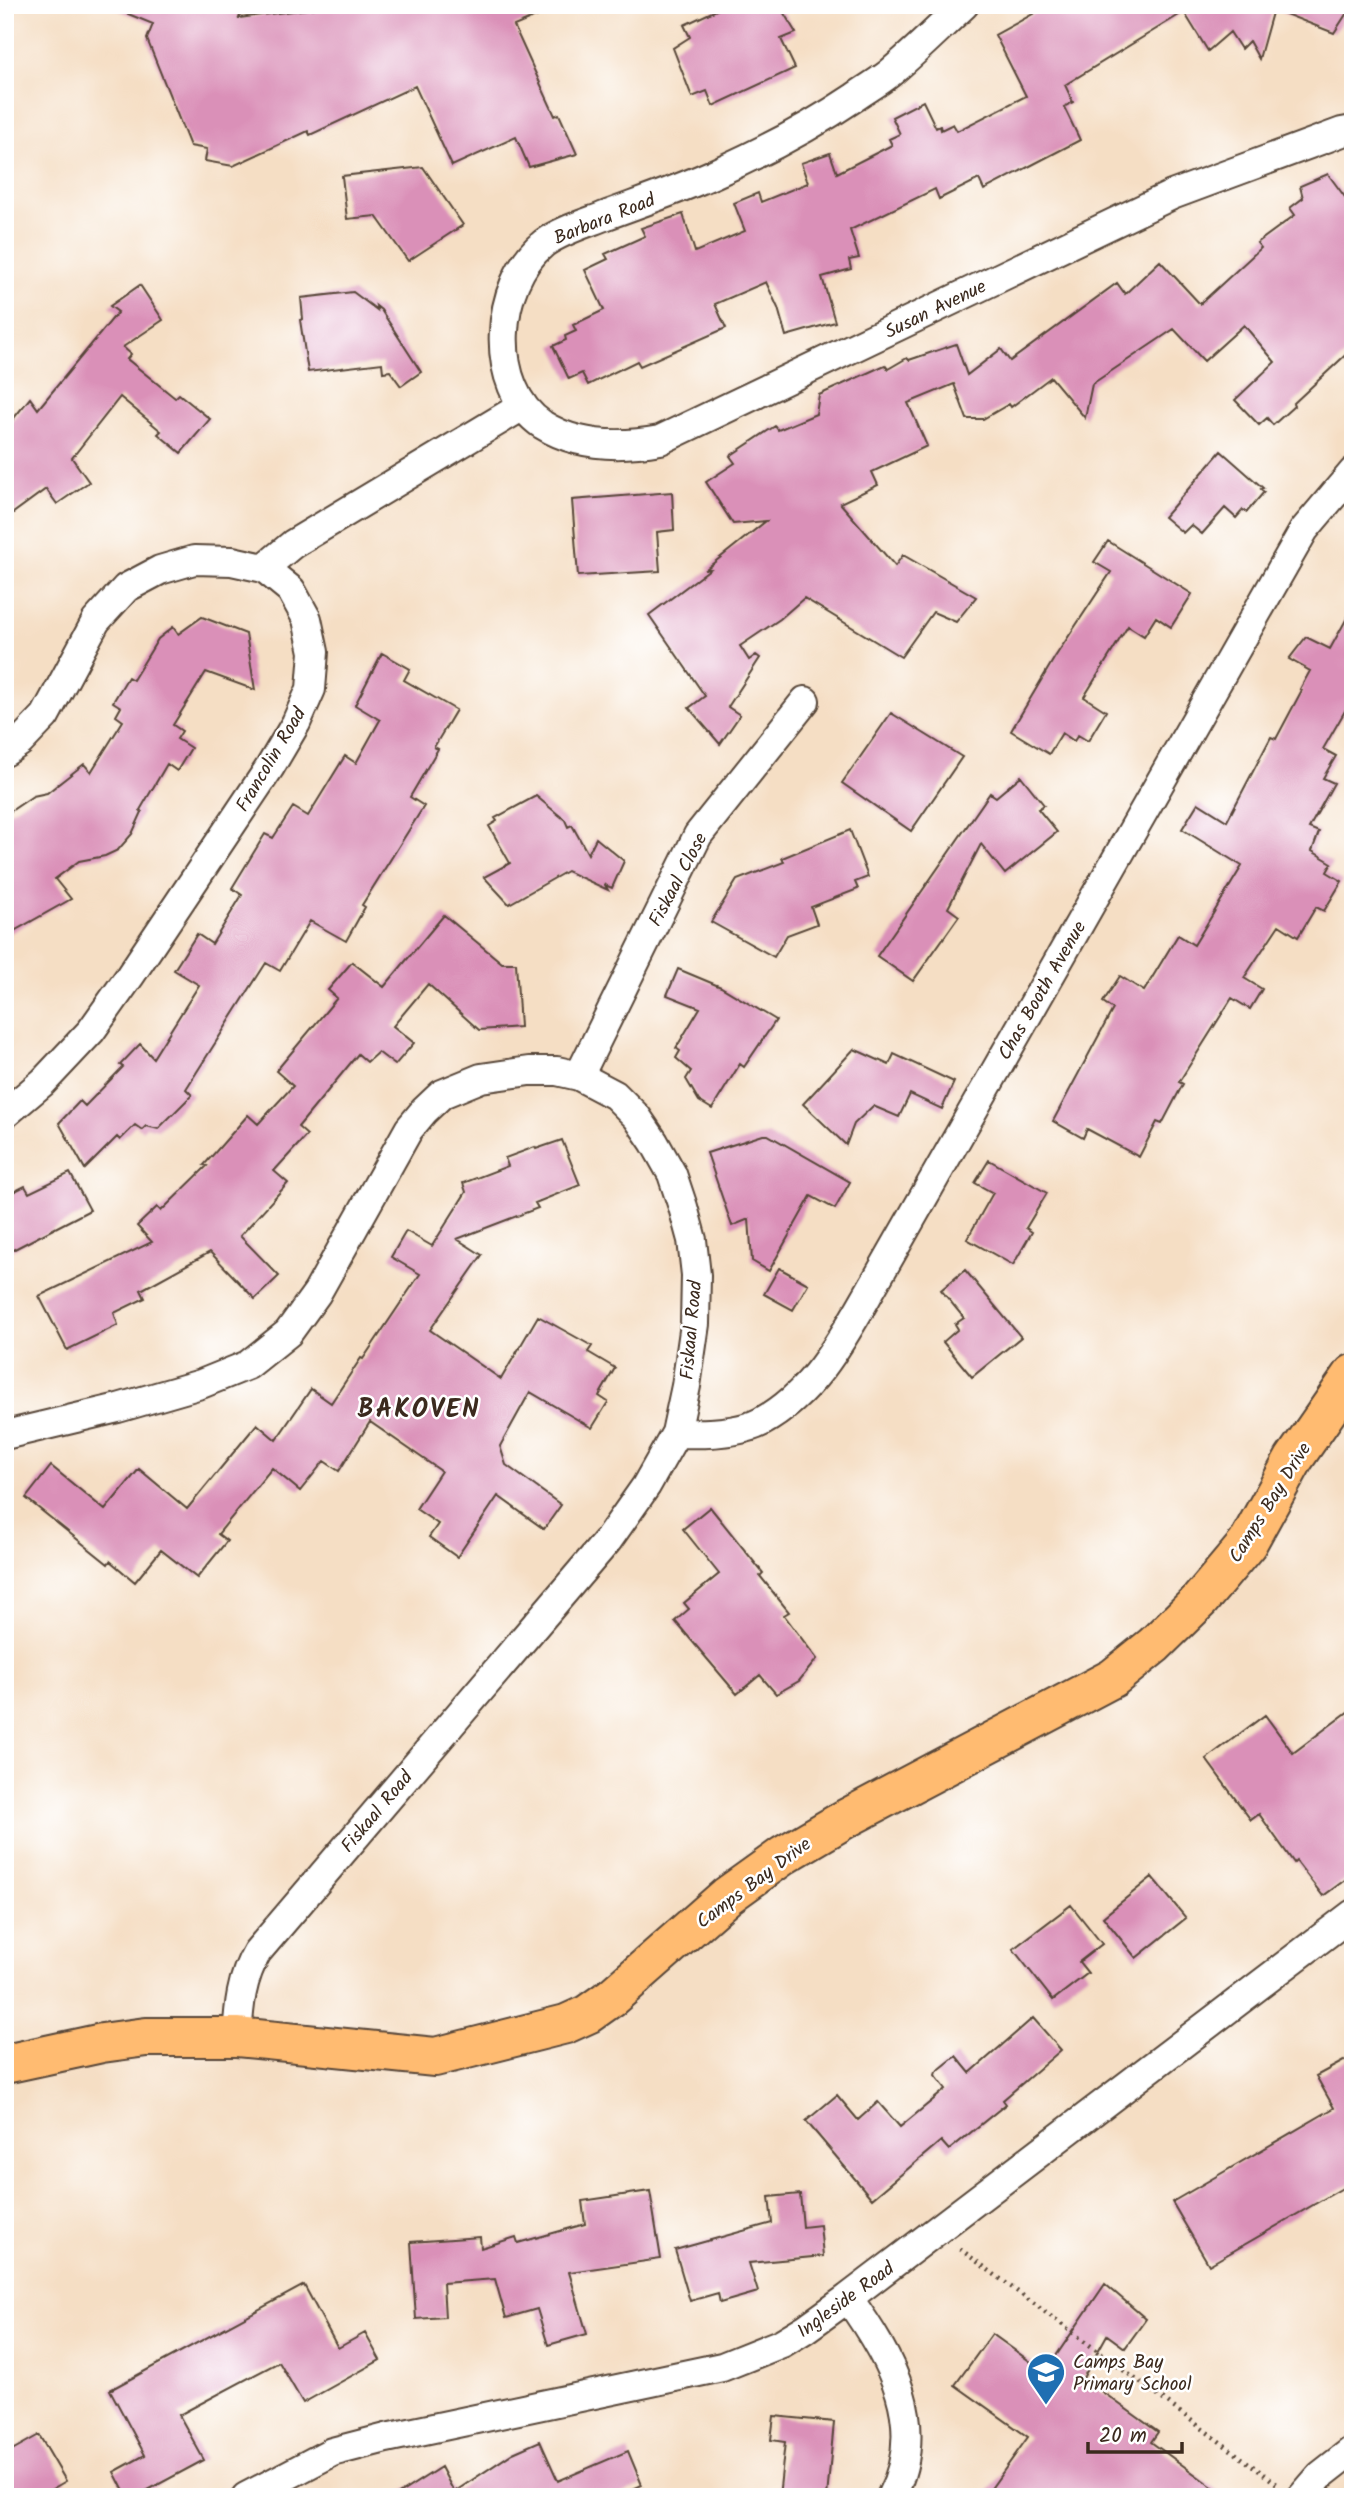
<svg xmlns="http://www.w3.org/2000/svg" width="1358" height="2502" font-family="Kalam,sans-serif">
  <rect width="100%" height="100%" fill="#fff"/>
  <filter id="ink" filterUnits="userSpaceOnUse"><feTurbulence type="fractalNoise" baseFrequency=".0143" numOctaves="2"/><feDisplacementMap in="SourceGraphic" scale="14" xChannelSelector="R" yChannelSelector="G"/><feConvolveMatrix kernelMatrix="1 2 1 2 8 2 1 2 1" color-interpolation-filters="sRGB"/></filter>
  <filter id="wash" filterUnits="userSpaceOnUse"><feTurbulence type="fractalNoise" baseFrequency=".00686" numOctaves="4" result="noise"/><feDisplacementMap in="SourceGraphic" scale="28" xChannelSelector="R" yChannelSelector="G"/><feGaussianBlur stdDeviation="1.57" result="paint"/><feColorMatrix in="noise" values="0 0 0 0 0 0 0 0 0 0 0 0 0 0 0 0 0 1.4 0 .05"/><feComposite in="paint" operator="in"/></filter>
  <g filter="url(#wash)">
    <rect width="100%" height="100%" fill="#f5dec4"/>
    <g id="blocks">
      <path fill="#da90b8" d="M111 5H244L239 18 339 5H564L514 26 555 116 559 114 577 154 529 167 516 137 452 166 415 86 310 135 308 131 233 166 205 161 207 149 190 146 147 39 153 24 111 7Z
        M727 5H779L796 33 781 39 795 68 713 106 707 91 692 97 673 48 690 37 684 25Z
        M1049 5H1352L1334 33 1273 9 1259 59 1249 41 1241 49 1230 32 1208 51 1184 12 1065 85 1073 102 1064 107 1080 140 984 190 979 179 939 199 935 189 850 230 859 258 849 260 851 269 822 277 835 322 786 336 778 308 766 282 715 304 726 328 640 366 637 361 588 385 582 373 569 379 553 346 566 340 565 336 576 331 573 325 604 310 585 270 608 259 605 254 645 236 641 228 683 214 695 252 745 231 734 203 758 193 761 202 808 183 801 163 830 153 837 173 892 145 889 139 900 134 892 117 923 101 936 128 940 126 941 130 953 124 957 131 1026 96 995 35Z
        M423 167 463 225 408 261 376 216 347 219 342 176Z
        M1328 174 1353 208V348L1293 404 1294 406 1273 425 1267 418 1259 425 1235 400 1275 362 1244 325 1204 361 1174 329 1092 384 1085 418 1051 377 1011 407 1009 404 983 419H967L954 384 908 403 927 446 872 472 878 485 840 503 895 566 903 555 976 597 956 622 933 612 901 657 804 598 780 619 740 646 749 660 756 655 760 658 728 707 740 715 720 744 689 708 705 696 649 615 710 569H706L766 521 733 524 706 482 735 463 730 456 775 426 778 430 816 414 819 395 885 365 888 369 907 358 909 360 956 344 967 375 1001 349 1010 361 1117 283 1125 294 1160 261 1200 304 1261 248 1257 243 1295 215 1290 208 1303 198 1300 186Z
        M140 285 163 320 123 347 131 354 127 359 175 398 179 394 210 419 181 453 158 434 161 431 120 397 72 458 89 482 57 504 46 489 5 519V429L30 398 38 409 118 312 110 306Z
        M353 292 377 310 376 306 381 310 421 372 401 386 390 371 383 372 382 363 308 372 300 320 303 319 301 298Z
        M1221 451 1263 488 1261 489 1264 492 1247 512 1243 510 1236 518 1225 508 1202 534 1191 525 1183 533 1164 517Z
        M672 492 674 530 657 532 660 571 578 576 572 500Z
        M1108 541 1192 594 1171 627 1156 617 1144 636 1128 626 1084 697 1106 711 1088 741 1078 735 1074 741 1062 733 1049 754 1011 731 1055 657 1111 572 1094 562Z
        M1353 607V697L1323 749 1336 756 1323 778 1334 783 1309 828 1319 832 1312 851 1332 863 1327 872 1342 881 1324 911 1316 907 1298 937 1279 925 1244 978 1262 989 1250 1009 1232 998 1179 1082 1183 1084 1162 1124 1157 1122 1139 1157 1087 1129 1083 1138 1053 1121 1113 1009 1103 1002 1120 976 1144 991 1178 935 1194 945 1242 866 1182 829 1198 803 1227 821 1271 737 1276 739 1302 690 1300 689 1310 671 1289 659 1306 637 1330 649Z
        M202 617 246 634 255 690 206 672 173 725 182 731 177 739 191 748 177 771 167 764 140 810 142 812 132 834 118 850 105 856 79 861 55 879 71 899 5 936V815L33 796 47 793 84 764 91 772 123 721 116 716 121 707 113 702 128 677 133 680 158 639 173 627 178 634Z
        M382 653 410 669 404 680 456 710 434 747 438 749 410 797 424 806 362 905 365 907 346 941 310 921 280 971 266 963 186 1089 192 1095 158 1129 146 1126 142 1130 135 1125 120 1140 117 1137 85 1169 59 1123 80 1101 85 1106 123 1067 120 1065 140 1044 153 1058 199 985 174 970 197 934 212 944 242 895 232 888 265 834 273 838 293 807 308 816 345 756 356 763 380 720 355 705Z
        M891 713 962 757 911 831 842 783Z
        M1021 776 1044 805 1038 809 1057 832 1005 874 981 844 948 908 959 916 913 981 877 956 990 793 996 797Z
        M536 796 565 820 568 827 572 825 588 854 596 838 624 861 612 888 605 885 608 890 567 871 509 904 484 877 510 863 489 826 497 821 495 818Z
        M850 830 868 877 855 882 858 889 811 907 817 924 787 935 774 957 711 922 737 880 784 862 782 858Z
        M444 915 502 963H516L520 1027 479 1030 428 984 393 1026 414 1043 395 1065 378 1052 367 1062 358 1054 298 1127 307 1135 274 1171 288 1183 240 1236 279 1276 255 1299 210 1252 141 1290 145 1298 114 1313 118 1325 67 1350 39 1296 152 1242 137 1226 157 1207 161 1211 207 1166 204 1165 248 1115 258 1124 293 1086 276 1071 337 998 328 990 352 962 384 987Z
        M678 969 721 987 776 1020 744 1067 740 1064 712 1109 699 1101 686 1079 691 1071 676 1058 680 1051 676 1048 700 1008 667 995Z
        M854 1049 889 1065 894 1054 954 1082 942 1109 910 1094 899 1117 873 1106 854 1124 846 1145 803 1104Z
        M763 1135H768L850 1182 835 1209 811 1196 769 1271 752 1261 749 1219 732 1226 707 1153Z
        M562 1140 580 1185 535 1203 538 1208 457 1239 482 1255 430 1330 501 1379 538 1316 592 1346 588 1352 615 1368 599 1396 608 1402 592 1428 530 1392 500 1446 506 1465 561 1505 544 1529 498 1496 457 1557 429 1537 438 1524 416 1509 441 1471 370 1422 339 1471 324 1461 300 1491 272 1468 218 1534 227 1541 197 1578 161 1550 135 1582 110 1561 108 1564 26 1498 51 1466 105 1510 139 1469 187 1509 257 1424 276 1440 311 1389 331 1403 361 1358 363 1359 420 1274 391 1257 406 1231 432 1246 466 1192 463 1183 508 1166 505 1158 535 1147 536 1149Z
        M989 1160 1047 1193 1026 1228 1032 1232 1013 1265 967 1239 993 1193 975 1183Z
        M70 1173 90 1210 5 1254V1196L25 1186 29 1193Z
        M779 1268 808 1284 793 1310 764 1294Z
        M965 1270 1021 1337 972 1377 943 1342 958 1329 955 1324 964 1318 941 1290Z
        M710 1507 763 1573 760 1576 789 1612 784 1615 817 1659 799 1681 776 1694 760 1675 737 1694 675 1621 689 1609 684 1603 719 1574 683 1529Z
        M1353 1708V1874L1323 1896 1296 1861 1294 1863 1259 1814 1251 1820 1206 1759 1265 1715 1293 1753Z
        M1152 1877 1186 1918 1136 1958 1103 1917Z
        M1071 1905 1102 1944 1079 1962 1088 1973 1053 2000 1013 1949Z
        M1033 2018 1061 2050 1003 2100 1006 2104 949 2150 941 2141 872 2199 806 2121 837 2095 858 2120 878 2102 900 2127 946 2089 935 2075 936 2072 956 2056 970 2073Z
        M1353 2056V2182L1209 2265 1172 2202 1334 2108 1316 2076Z
        M650 2191 661 2259 569 2272 587 2334 548 2345 537 2309 506 2318 495 2279 443 2283 445 2317 416 2319 411 2242 480 2237 481 2248 516 2237 518 2243 585 2224 582 2201Z
        M800 2194 803 2227 820 2225 823 2256 749 2263 758 2292 720 2303 718 2293 690 2301 675 2250 772 2223 769 2197Z
        M1105 2284 1146 2319 1125 2348 1107 2335 1083 2378 1158 2432 1151 2442 1226 2497H985L1028 2437 955 2385 992 2334 1045 2372Z
        M304 2285 338 2348 365 2333 380 2360 303 2403 279 2362 179 2415 204 2460 135 2497H127L114 2472 145 2455 110 2390Z
        M774 2416 834 2422 827 2497H779L785 2442 771 2440Z
        M39 2435 66 2481 38 2497H5V2454Z
        M540 2441 558 2481 628 2451 642 2485 615 2497H394L441 2467 454 2492 513 2453Z"/>
    </g>
  </g>
  <g filter="url(#ink)">
    <use href="#blocks" fill-opacity="0" stroke="#574537" stroke-width="2"/>
    <g fill="none" stroke-linecap="round" stroke-linejoin="round">
      <g stroke="#574537" stroke-width="32">
        <path id="minor" d="M964 5C939 28 915 52 890 73 879 82 866 89 855 97 809 128 761 153 711 175 677 190 642 202 607 215 587 223 562 230 544 243 494 283 487 388 543 425 578 447 621 447 660 440L1172 195 1342 132 1353 130
          M264 568 293 544 521 407
          M5 752 20 742 45 716 96 621 126 588 160 570 194 560 232 561 264 568 291 590 307 619 314 652 311 689 296 723 270 767 130 976 91 1031 43 1082 5 1114
          M579 1076 698 835 805 701
          M676 1433C701 1434 738 1434 761 1422 818 1391 847 1330 878 1277L1296 544 1304 530 1353 472
          M5 1435 118 1408 201 1384 248 1365 288 1333 317 1293 409 1129 424 1111 442 1094 481 1078 529 1071H557L579 1076 615 1095 637 1117 654 1142 672 1174 683 1207 692 1240 696 1275 695 1324 686 1386 676 1433 646 1486 608 1540 257 1952C241 1979 239 2006 237 2037
          M848 2298C891 2358 929 2424 891 2497
          M246 2497 332 2452 386 2438 722 2367 782 2343 805 2329 848 2298 1353 1914
          M1302 2497 1321 2475 1353 2450"/>
      </g>
      <g stroke="#574537" stroke-width="42">
        <path id="primary" d="M5 2064 102 2043 146 2037H237L435 2057 566 2024 588 2014 612 1997 727 1896 784 1855 845 1819 1113 1678 1154 1645 1200 1600 1247 1544 1294 1459 1353 1374"/>
      </g>
      <path stroke="#574537" stroke-width="4.5" stroke-dasharray="2 5" stroke-linecap="butt" d="M960 2249 1277 2484"/>
      <use href="#minor" stroke="#fff" stroke-width="28"/>
      <use href="#primary" stroke="#ffbb71" stroke-width="38"/>
    </g>
  </g>
  <defs>
    <g id="school-pin" transform="scale(2.0125)"><path d="M0 17L-7.5 6A9.5 9.5 0 1 1 7.5 6Z" fill="#1f6fb2" stroke="#fff"/><path d="M0-5L7-2L0 1L-7-2ZM-4 1L0 2.5L4 1V4Q0 6-4 4Z" fill="#fff"/></g>
  </defs>
  <g fill-rule="evenodd">
    <use href="#school-pin" x="1046" y="2372"/>
  </g>
  <g text-anchor="middle" stroke-width="5" stroke-linejoin="round" paint-order="stroke">
    <g font-size="19" fill="#3b2a1e" stroke="#fff">
      <text transform="translate(604 218) rotate(-22)" y="7">Barbara Road</text>
      <text transform="translate(935 308) rotate(-26)" y="7">Susan Avenue</text>
      <text transform="translate(270 759) rotate(-59)" y="7">Francolin Road</text>
      <text transform="translate(677 879) rotate(-62)" y="7">Fiskaal Close</text>
      <text transform="translate(1041 990) rotate(-60)" y="7">Chas Booth Avenue</text>
      <text transform="translate(690 1330) rotate(-85)" y="7">Fiskaal Road</text>
      <text transform="translate(1269 1502) rotate(-58)" y="7">Camps Bay Drive</text>
      <text transform="translate(376 1811) rotate(-50)" y="7">Fiskaal Road</text>
      <text transform="translate(753 1882) rotate(-37)" y="7">Camps Bay Drive</text>
      <text transform="translate(845 2299) rotate(-36)" y="7">Ingleside Road</text>
    </g>
    <g font-size="19" fill="#3b2a1e" stroke="#fff" text-anchor="start">
      <text x="1073" y="2368">Camps Bay<tspan x="1073" dy="22">Primary School</tspan></text>
    </g>
    <g font-size="26" font-weight="bold" letter-spacing="2" fill="#3b2a1e" stroke="#fff">
      <text x="419" y="1417">BAKOVEN</text>
    </g>
  </g>
  <rect width="1358" height="2502" fill="none" stroke="#fff" stroke-width="28"/>
  <path d="M1088 2442v10h94v-10" fill="none" stroke="#3b2a1e" stroke-width="3.5"/>
  <text x="1099" y="2442" font-size="21" fill="#3b2a1e" stroke="#ffffff" stroke-width="5" paint-order="stroke">20 m</text>
</svg>
